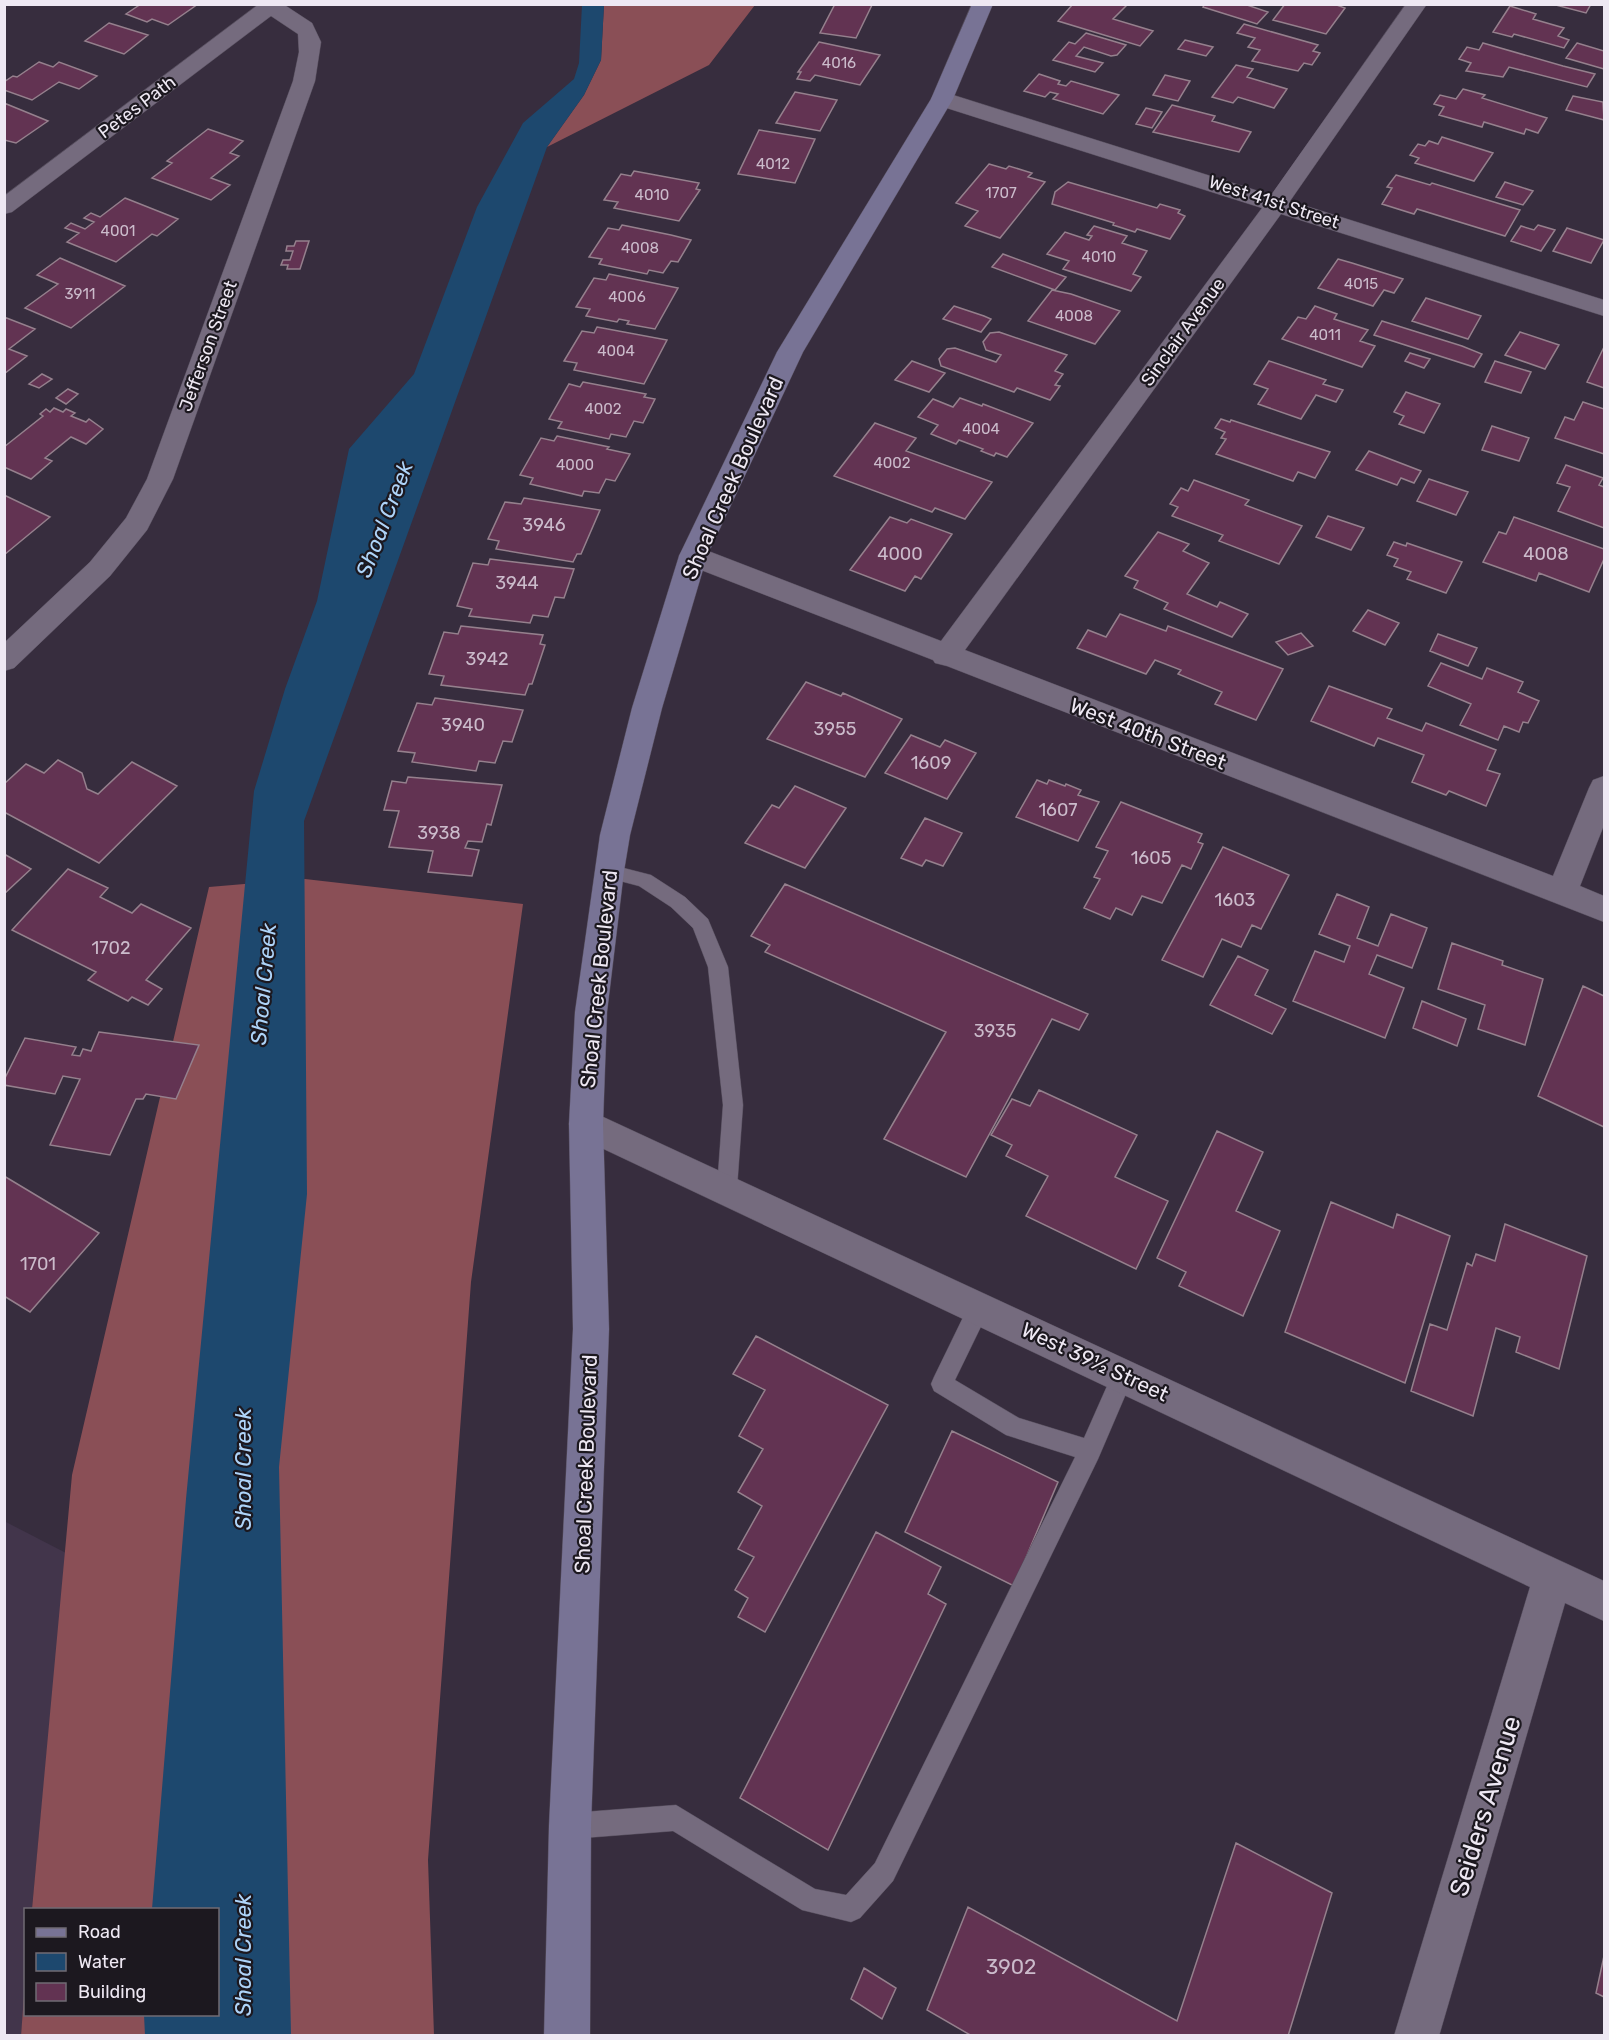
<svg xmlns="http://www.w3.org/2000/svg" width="1609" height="2040" font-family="Rubik,sans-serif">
  <rect width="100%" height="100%" fill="#372d3e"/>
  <path fill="#42354b" d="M4 1521 66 1553 32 1909 26 1910V1982L21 2036 4 2035Z"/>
  <path fill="#8a4f56" d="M604 5H755L709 65 547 147 584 95 601 60Z
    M305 879 523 904 471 1282 428 1860 434 2035 21 2036 25 1982 26 2014H218V1910L32 1909 72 1475 209 887Z"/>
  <path fill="#1d486e" d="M582 5H604L601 60 584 95 547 147 304 821 307 1194 279 1467 291 2035H145L144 2015 218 2014V1910L152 1909 186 1499 254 791 285 689 317 601 349 449 414 374 477 207 523 123 574 79 579 63Z"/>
  <path fill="#623352" stroke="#95808d" stroke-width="1.5" d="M141 4H198L168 25 152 19 147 22 126 14Z
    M835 4 872 5 856 38 820 33Z
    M1073 4 1127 5 1113 19 1153 31 1140 46 1058 21Z
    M1205 4H1244L1268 12 1257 24 1203 7Z
    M1285 4H1334L1345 8 1326 34 1273 20Z
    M1552 4H1591L1586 13Z
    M1510 6 1536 14 1533 19 1564 28 1558 36 1569 40 1564 48 1514 34 1512 37 1493 32Z
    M109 23 148 35 124 54 85 41Z
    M1244 24 1318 45 1313 51 1320 53 1312 65 1304 63 1298 71 1252 61 1260 50 1248 47 1255 38 1237 33Z
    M1086 33 1126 45 1117 55 1111 56 1084 47 1076 56 1103 63 1095 72 1053 60 1069 42 1075 44Z
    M1185 40 1213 47 1206 56 1178 49Z
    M819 42 880 55 860 85 815 75 810 81 797 79 801 72H798Z
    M1483 43 1563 66 1595 74 1587 87 1509 67 1503 77 1466 71 1471 63 1459 59 1467 47 1479 50Z
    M1577 43 1604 51V69L1566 58Z
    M39 62 53 67 59 62 97 76 79 89 59 82 32 100 4 90V82L13 76 17 77Z
    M1236 65 1253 69 1247 77 1287 89 1274 108 1238 97 1233 103 1212 97Z
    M1039 74 1060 81 1058 84 1066 86 1071 81 1119 95 1103 114 1053 99 1058 94 1050 92 1045 97 1024 91Z
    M1165 75 1190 81 1178 101 1153 95Z
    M1463 89 1485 95 1482 98 1547 118 1538 133 1526 129 1524 134 1484 122 1482 127 1439 115 1444 107 1434 104 1440 95 1456 99Z
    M795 92 837 100 820 131 776 123Z
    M1573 96 1603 102 1604 120 1566 110Z
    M4 103 48 121 16 143 4 140Z
    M1172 105 1215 116 1212 121 1251 132 1239 152 1153 132Z
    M1146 108 1162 112 1152 128 1136 124Z
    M208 129 243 141 230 153 239 156 211 178 230 185 211 200 152 178 172 163 167 161Z
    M759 130 815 139 795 183 738 174Z
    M1442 137 1493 153 1474 181 1415 163 1419 158 1410 155 1418 144 1425 146 1429 141 1438 144Z
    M989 164 1006 169 1009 166 1032 173 1028 177 1045 182 1000 238 965 226 978 211 956 203Z
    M634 171 699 183 696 189 700 190 679 221 614 208 618 202 604 200 621 174 631 176Z
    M1396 175 1430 185 1432 183 1520 210 1505 236 1417 209 1414 214 1382 204 1392 188 1387 187Z
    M1068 182 1157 208 1160 204 1180 210 1178 213 1185 216 1170 239 1137 229 1135 232 1113 225 1114 223 1052 204 1055 192Z
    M1505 182 1533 191 1523 205 1496 197Z
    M125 198 178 219 157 236 152 234 116 262 67 242 79 233 65 228 71 223 85 229 94 222 84 218 91 213 100 217Z
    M622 225 671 235 691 240 678 262 671 261 663 273 649 270 647 274 599 264 602 259 589 257 608 228 619 230Z
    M1538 225 1555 230 1541 251 1511 241 1521 226 1534 230Z
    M1094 226 1127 236 1122 243 1147 251 1133 274 1141 277 1131 291 1063 269 1069 261 1047 254 1065 232 1089 240 1092 236 1087 235Z
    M1567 228 1604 240 1591 263 1553 251Z
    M296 241H309L300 269H287L288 265H281L283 260H290L293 251H286L287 246H294Z
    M1003 254 1066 277 1055 290 992 267Z
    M60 258 125 286 71 328 25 308 58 284 37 275Z
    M1338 259 1352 263 1403 279 1394 293 1384 290 1373 306 1318 288Z
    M609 274 678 288 655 329 627 324 629 321 619 319 617 322 586 316 590 309 576 307 594 278 606 280Z
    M1052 290 1071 294 1120 311 1095 344 1028 321Z
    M1426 298 1481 316 1468 339 1412 321Z
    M954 306 984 316 991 319 981 332 943 319Z
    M1315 306 1337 314 1334 319 1368 330 1360 341 1375 346 1362 367 1282 339 1298 317 1306 319Z
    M4 317 35 329 9 349 27 356 4 374Z
    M1382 321 1462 346 1482 354 1474 367 1374 335Z
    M597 327 667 340 644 384 574 370 577 363 564 361 582 331 594 333Z
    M999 332 1067 355 1055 371 1063 374 1055 385 1060 386 1050 400 1017 388 1014 392 941 366 939 359 947 349 955 348 996 362 1001 355 986 350 983 342 990 333Z
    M1520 332 1559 345 1545 369 1505 355Z
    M1604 347V388L1587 382Z
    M1410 353 1430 359 1424 368 1405 361Z
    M912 361 945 373 929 392 895 380Z
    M1269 361 1326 380 1323 384 1343 390 1336 402 1316 395 1301 419 1258 404 1268 389 1254 384Z
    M1495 361 1531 372 1521 393 1485 382Z
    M42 374 52 379 39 388 29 384Z
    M583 382 646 394 644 397 655 399 643 423 634 421 626 437 611 434 609 439 558 428 562 422 549 419 569 384 580 387Z
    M68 389 78 394 66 404 56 398Z
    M1406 392 1440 404 1424 433 1399 424 1404 416 1394 412Z
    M960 398 982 406 983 404 1033 423 1007 457 996 453 994 456 981 451 983 449 959 440 956 444 931 434 938 425 918 417 933 399 953 407Z
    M1583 402 1604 409V454L1555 438 1565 417 1574 420Z
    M54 408 63 412 66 409 75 413 71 416 86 422 89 419 103 429 86 444 71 437 45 458 52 461 31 479 4 467V447L43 416 40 414 46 409 50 412Z
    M1221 419 1230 422 1231 420 1330 452 1315 478 1298 472 1293 481 1216 454 1226 439 1221 438 1225 432 1215 428Z
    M875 423 916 438 906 451 992 482 965 519 935 508 932 512 834 476Z
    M1492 426 1529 438 1519 461 1482 450Z
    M557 436 609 447 607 449 630 454 615 481 606 479 599 493 584 491 582 496 530 484 533 478 520 475 541 438 554 441Z
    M1369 451 1421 471 1414 483 1401 478 1397 485 1356 470Z
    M1566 465 1603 478 1599 485 1604 487V528L1558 511 1570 487 1557 483Z
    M1429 479 1468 492 1456 515 1417 501Z
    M1194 480 1249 500 1245 505 1302 526 1279 564 1219 541 1223 535 1172 516 1178 507 1170 504 1181 488 1188 491Z
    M4 495 50 517 4 555Z
    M524 498 600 510 581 554H577L573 562 496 549 499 541 488 539 505 502 521 504Z
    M1328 516 1364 528 1351 550 1316 537Z
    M890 517 907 523 911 519 952 534 921 579 915 576 905 591 850 570Z
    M1514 517 1604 549V559L1589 592 1539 573 1536 581 1483 562 1499 532 1506 534Z
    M1158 532 1189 544 1183 551 1209 563 1187 594 1217 607 1220 602 1248 614 1232 637 1164 609 1168 603 1134 588 1138 581 1125 576Z
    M1394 542 1406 546 1407 543 1462 562 1446 593 1407 579 1411 572 1394 566 1398 559 1387 555Z
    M490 559 574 569 564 598 555 597 548 617 533 615 530 623 469 616 472 609 457 606 473 563 488 565Z
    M1368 610 1399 623 1385 645 1353 631Z
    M1120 614 1166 631 1168 626 1283 669 1256 720 1215 704 1222 692 1178 674 1181 670 1155 660 1146 674 1077 648 1088 630 1106 637Z
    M461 626 543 635 540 644 545 645 532 684H529L525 695 441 685 444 676 429 674 444 632 458 634Z
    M1301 633 1313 646 1288 655 1276 642Z
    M1438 634 1477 648 1468 666 1430 651Z
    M1441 663 1482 679 1487 668 1523 682 1518 692 1539 701 1528 723 1523 722 1519 732 1504 726 1498 740 1460 725 1471 704 1428 686Z
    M806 682 841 696 843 693 902 719 865 777 767 739Z
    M1329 686 1392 709 1387 718 1422 731 1426 723 1496 750 1487 770 1500 774 1486 806 1449 791 1446 795 1412 782 1424 755 1378 738 1374 746 1311 721Z
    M435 698 523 710 512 742 503 741 495 763 479 761 476 771 412 762 415 753 398 751 417 703 432 705Z
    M911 735 940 747 945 740 976 753 947 799 885 773Z
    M58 760 82 773 87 789 98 794 132 762 177 786 99 863 4 812V784L26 764 44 773Z
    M408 777 502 785 491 825 487 824 482 842 468 841 465 848 479 850 472 876 428 872 433 851 389 847 399 811 384 810 392 781 406 783Z
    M1037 780 1047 784 1049 780 1065 786 1066 784 1081 790 1078 795 1099 802 1078 841 1016 817Z
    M795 786 846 808 805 868 745 843 772 805 779 808Z
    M1121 802 1202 834 1198 842 1203 844 1191 869 1182 865 1162 903 1142 896 1132 915 1116 908 1110 919 1084 908 1100 879 1094 877 1108 851 1096 847Z
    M925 818 962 833 943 866 926 860 922 866 901 858Z
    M1223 847 1289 875 1261 929 1252 925 1241 947 1222 939 1203 977 1162 960Z
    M4 854 31 869 4 894Z
    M68 869 108 888 100 897 132 913 141 904 191 928 146 980 162 989 148 1005 132 997 128 1001 88 980 96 972 12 930Z
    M785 884 1088 1014 1079 1030 1052 1019 966 1177 884 1139 946 1032 765 952 770 945 751 936Z
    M1337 894 1369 907 1357 938 1378 946 1391 914 1427 928 1412 968 1377 955 1369 974 1404 988 1385 1038 1293 1001 1315 951 1344 962 1350 946 1319 934Z
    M1452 943 1503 961 1502 965 1543 979 1525 1045 1478 1029 1485 1005 1438 989Z
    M1238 956 1268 970 1255 995 1286 1009 1272 1034 1210 1005Z
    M1583 986 1604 996V1127L1538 1096Z
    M1422 1001 1466 1019 1457 1046 1413 1028Z
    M99 1032 199 1045 176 1099 146 1094 143 1099H136L110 1155 50 1145 80 1079 63 1076 55 1094 4 1085V1080L25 1038 76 1047 72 1055 80 1056 83 1049 91 1051Z
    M1039 1090 1137 1135 1115 1177 1168 1201 1136 1269 1026 1216 1048 1176 1006 1156 1012 1145 991 1135 1012 1099 1030 1106Z
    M1217 1131 1263 1152 1236 1211 1280 1231 1243 1316 1179 1286 1186 1272 1157 1258Z
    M4 1176 99 1233 30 1312 4 1296Z
    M1331 1202 1393 1228 1397 1214 1450 1236 1405 1383 1285 1332Z
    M1505 1224 1587 1256 1559 1369 1516 1352 1520 1337 1496 1328 1473 1416 1411 1391 1430 1324 1447 1330 1467 1263 1472 1266 1476 1254 1495 1261Z
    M756 1336 888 1405 765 1632 738 1617 748 1598 735 1590 754 1557 738 1549 762 1506 738 1492 763 1449 739 1436 765 1390 733 1374Z
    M952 1431 1058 1482 1014 1586 905 1532Z
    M876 1532 941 1567 928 1594 946 1604 828 1850 740 1798Z
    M1236 1843 1332 1893 1288 2036H972L927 2010 968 1907 1177 2021Z
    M1604 1956V1997L1596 1993Z
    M864 1968 896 1988 882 2019 851 1999Z"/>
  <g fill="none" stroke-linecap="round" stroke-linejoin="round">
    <g stroke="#544c5b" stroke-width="1">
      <path id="lane" d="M608 864 651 875 685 897 708 919 728 967 743 1105 737 1188 734 1195 727 1197 720 1195 717 1188 723 1105 708 967 693 928 671 907 639 886 601 876 599 871 601 866Z
        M979 1298 987 1301 990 1308 955 1380 1019 1418 1084 1438 1115 1368 1123 1364 1131 1368 1134 1375 1098 1459 893 1881 860 1918 851 1922 802 1910 673 1831 570 1839 561 1835 557 1826 561 1817 570 1813 676 1805 815 1889 846 1895 875 1863 1075 1457 1006 1435 934 1391 931 1384 934 1377 971 1301Z"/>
    </g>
    <g stroke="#544c5b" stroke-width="1">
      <path id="street" d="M259 4H283L312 23 321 42 315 81 173 479 147 530 110 576 14 668 4 671V643L90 562 126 518 147 479 293 81 299 52 298 34 271 16 12 212 4 214V196Z
        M1406 4H1427L1290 201 1604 300V316L1281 214 965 650 1553 876 1589 788 1593 780 1604 776V825L1580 886 1604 896V922L947 666 935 663 933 660 683 563 679 556 683 549 693 546 703 549 941 641 1262 208 934 104 931 99 934 94H950L1271 195Z
        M586 1109 1604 1581V1621L1565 1603 1439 2036H1394L1530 1587 574 1135 569 1124 574 1113Z"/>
    </g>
    <g stroke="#544c5b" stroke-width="1">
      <path id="secondary" d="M972 4H993L953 99 803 352 707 556 662 708 630 835 624 871 607 1012 603 1124 609 1329 591 1826 590 2036H544L549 1826 573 1329 569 1124 575 1012 600 835 632 708 679 556 777 352 931 99Z"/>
    </g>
    <use href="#lane" fill="#756b7e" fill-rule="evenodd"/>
    <use href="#street" fill="#756b7e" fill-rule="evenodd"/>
    <use href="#secondary" fill="#787395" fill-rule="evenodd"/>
  </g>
  <g text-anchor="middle" stroke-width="4.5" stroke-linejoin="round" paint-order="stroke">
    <g font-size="15" fill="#cbbbcb">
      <text x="839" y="68">4016</text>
      <text x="773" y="169">4012</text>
      <text x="1001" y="198">1707</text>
      <text x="652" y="200">4010</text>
      <text x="118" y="236">4001</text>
      <text x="640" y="253">4008</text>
      <text x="1099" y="262">4010</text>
      <text x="1361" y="289">4015</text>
      <text x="80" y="299">3911</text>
      <text x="627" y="302">4006</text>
      <text x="1074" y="321">4008</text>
      <text x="1325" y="340">4011</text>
      <text x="616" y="356">4004</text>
      <text x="603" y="414">4002</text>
      <text x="981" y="434">4004</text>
      <text x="892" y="468">4002</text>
      <text x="575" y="470">4000</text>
    </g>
    <g font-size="18" fill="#eee8f3" stroke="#1c181f">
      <text transform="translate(137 107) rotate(-37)" y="6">Petes Path</text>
      <text transform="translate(1274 202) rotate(18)" y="6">West 41st Street</text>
      <text transform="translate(1183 332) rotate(-54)" y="6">Sinclair Avenue</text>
      <text transform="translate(208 346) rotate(-70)" y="6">Jefferson Street</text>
    </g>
    <g font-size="18" fill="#cbbbcb">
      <text x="544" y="531">3946</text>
      <text x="900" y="560">4000</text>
      <text x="1546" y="560">4008</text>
      <text x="517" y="589">3944</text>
      <text x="487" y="665">3942</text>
      <text x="463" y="731">3940</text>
      <text x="835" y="735">3955</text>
      <text x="931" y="769">1609</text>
      <text x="1058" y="816">1607</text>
      <text x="439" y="839">3938</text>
      <text x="1151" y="864">1605</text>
      <text x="1235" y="906">1603</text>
      <text x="111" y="954">1702</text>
      <text x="995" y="1037">3935</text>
      <text x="38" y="1270">1701</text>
    </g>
    <g font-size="21" fill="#eee8f3" stroke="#1c181f">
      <text transform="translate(733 478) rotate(-66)" y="7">Shoal Creek Boulevard</text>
      <text transform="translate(1148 734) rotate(21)" y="7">West 40th Street</text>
      <text transform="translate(599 979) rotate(-84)" y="7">Shoal Creek Boulevard</text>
      <text transform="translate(1095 1362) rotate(25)" y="7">West 39½ Street</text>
      <text transform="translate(586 1464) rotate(-88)" y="7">Shoal Creek Boulevard</text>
    </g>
    <g font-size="21" fill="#cbbbcb">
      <text x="1011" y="1974">3902</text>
    </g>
    <g font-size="22" font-style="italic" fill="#aed4f9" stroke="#1c181f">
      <text transform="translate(384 519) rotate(-69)" y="8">Shoal Creek</text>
      <text transform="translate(263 984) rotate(-85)" y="8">Shoal Creek</text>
      <text transform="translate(243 1469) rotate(-90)" y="8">Shoal Creek</text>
      <text transform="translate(243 1955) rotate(-90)" y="8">Shoal Creek</text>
    </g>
    <g font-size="26" fill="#eee8f3" stroke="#1c181f">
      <text transform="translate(1485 1806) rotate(-73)" y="9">Seiders Avenue</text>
    </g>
  </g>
  <rect width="1609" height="2040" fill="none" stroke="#eee8f3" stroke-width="12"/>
  <rect x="24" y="1908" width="195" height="108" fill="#1c181f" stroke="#706b74" stroke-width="1.5"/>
  <rect x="36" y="1928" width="30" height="9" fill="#787395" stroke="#706b74" stroke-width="1.5"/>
  <text x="78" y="1938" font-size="18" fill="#eee8f3">Road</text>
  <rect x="36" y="1953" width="30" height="18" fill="#1d486e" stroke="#706b74" stroke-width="1.5"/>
  <text x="78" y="1968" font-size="18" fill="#eee8f3">Water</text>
  <rect x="36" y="1983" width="30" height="18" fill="#623352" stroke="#706b74" stroke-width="1.5"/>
  <text x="78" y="1998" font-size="18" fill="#eee8f3">Building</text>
</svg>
